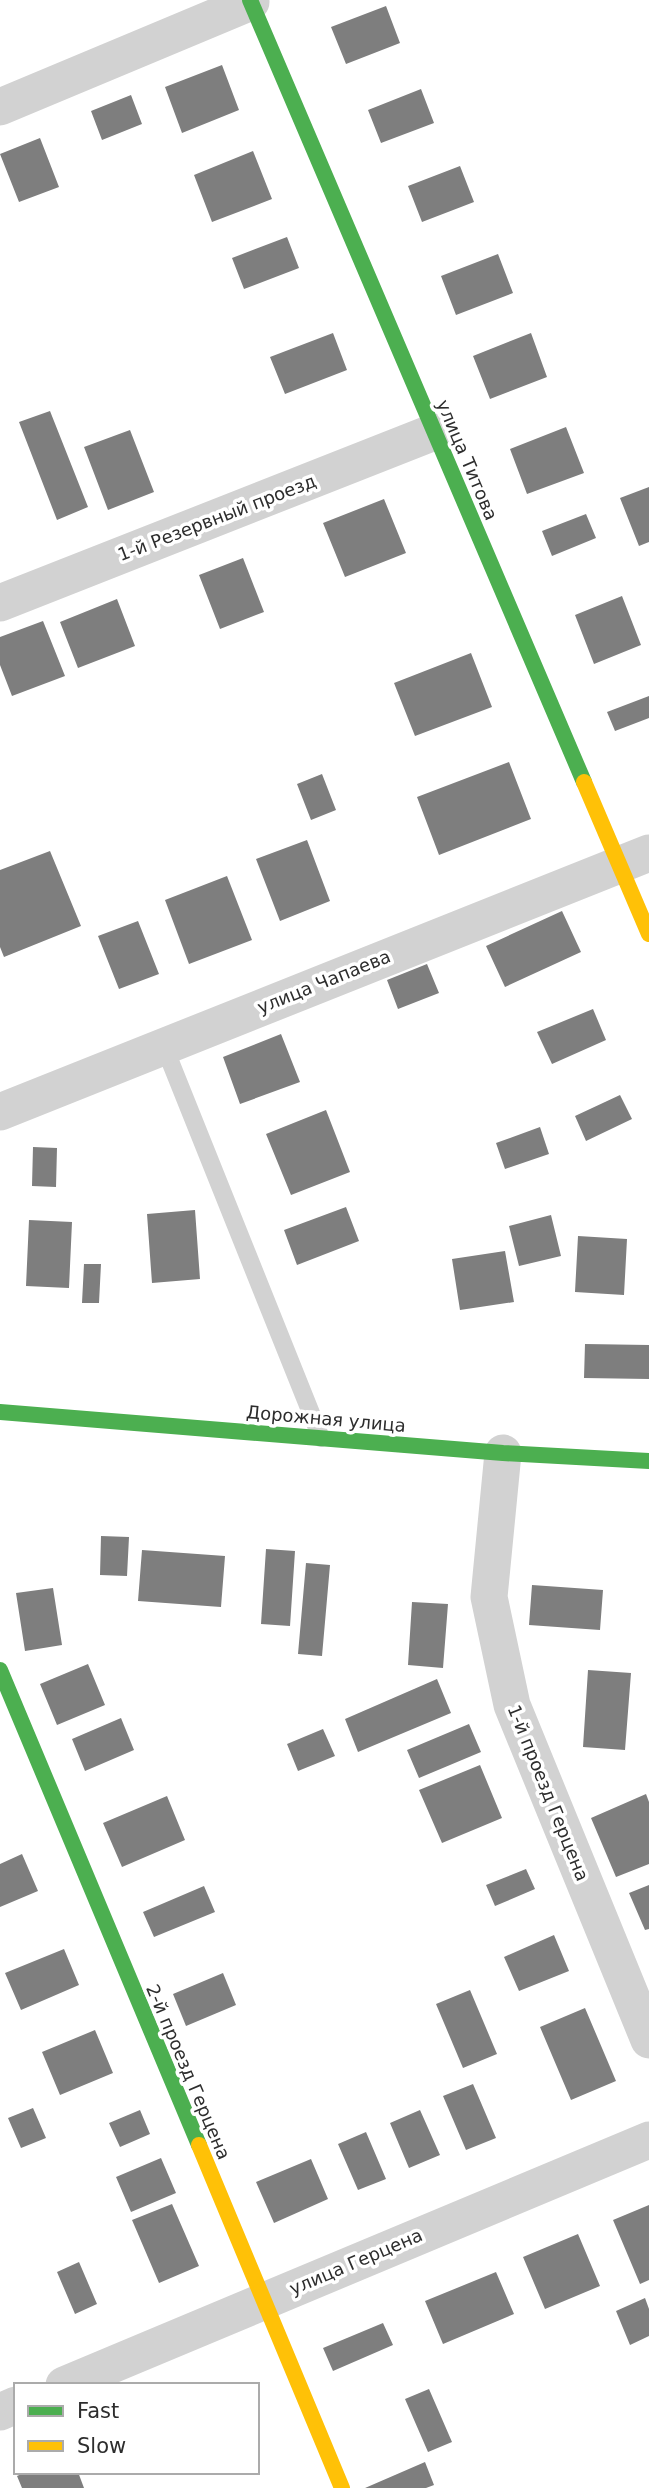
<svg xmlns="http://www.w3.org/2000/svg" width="649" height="2488" font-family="'DejaVu Sans',sans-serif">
  <rect width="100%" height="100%" fill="#fff"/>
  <path fill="#7e7e7e" d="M386 6 400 43 346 64 331 27Z
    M222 65 239 110 182 133 165 87Z
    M421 89 434 123 381 143 368 110Z
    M131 95 142 124 102 140 91 111Z
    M40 138 59 187 19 202 0 154Z
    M253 151 272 199 212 222 194 175Z
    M460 166 474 202 422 222 408 186Z
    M287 237 299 268 244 289 232 258Z
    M498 254 513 293 456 315 441 276Z
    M333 333 347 370 285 394 270 357Z
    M531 333 547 377 490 399 473 356Z
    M50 411 88 507 57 520 19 422Z
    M566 427 584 473 527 494 510 449Z
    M130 430 154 492 108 510 84 447Z
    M649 487V542L639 546 620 498Z
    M384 499 406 553 345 577 323 523Z
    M586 514 596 538 552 556 542 531Z
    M243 558 264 612 220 629 199 575Z
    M622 596 641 645 594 664 575 615Z
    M117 599 135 646 78 668 60 622Z
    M43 621 65 676 12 696 0 665V637Z
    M471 653 492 707 415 736 394 683Z
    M649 696V718L615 731 607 712Z
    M509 762 531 819 439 855 417 797Z
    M322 774 336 810 311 820 297 784Z
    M307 840 330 901 280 921 256 859Z
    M50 851 81 926 4 957 0 947V870Z
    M227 876 252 940 189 964 165 900Z
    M562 911 581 952 505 987 486 946Z
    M138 921 159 974 119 989 98 936Z
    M427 964 439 993 398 1009 387 980Z
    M593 1009 606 1040 552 1064 537 1032Z
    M281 1034 300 1082 240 1104 223 1057Z
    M620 1095 632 1119 586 1141 575 1116Z
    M326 1110 350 1172 291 1195 266 1134Z
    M540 1127 549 1154 505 1169 496 1143Z
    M33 1147 57 1148 56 1187 32 1186Z
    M346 1207 359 1241 297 1265 284 1230Z
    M195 1210 200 1279 152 1283 147 1214Z
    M551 1215 561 1256 519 1266 509 1226Z
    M29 1220 72 1222 69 1288 26 1286Z
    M578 1236 627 1239 624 1295 575 1292Z
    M505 1251 514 1302 460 1310 452 1259Z
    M84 1264H101L99 1303H82Z
    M585 1344 649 1345V1379L584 1378Z
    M101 1536 129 1537 127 1576 100 1575Z
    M266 1549 295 1551 290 1626 261 1624Z
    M142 1550 225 1556 221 1607 138 1601Z
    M306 1563 330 1565 322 1656 298 1654Z
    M532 1585 603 1590 600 1630 529 1625Z
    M53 1588 62 1645 25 1651 16 1593Z
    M412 1602 448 1604 443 1668 408 1665Z
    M88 1664 105 1705 57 1725 40 1684Z
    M588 1670 631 1673 625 1750 583 1747Z
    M437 1679 451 1713 358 1752 345 1719Z
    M121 1718 134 1750 85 1771 72 1739Z
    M469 1724 481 1752 419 1778 407 1750Z
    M323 1729 335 1756 298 1771 287 1744Z
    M480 1765 502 1818 442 1843 419 1790Z
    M646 1794 649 1802V1864L616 1877 591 1818Z
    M167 1796 185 1840 122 1867 103 1823Z
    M22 1854 38 1891 0 1907V1864Z
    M526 1869 535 1889 495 1906 486 1885Z
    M649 1885V1929L645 1930 629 1893Z
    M204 1886 215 1912 154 1937 143 1912Z
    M554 1935 569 1971 519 1991 504 1957Z
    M64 1949 79 1985 21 2010 5 1973Z
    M223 1973 236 2005 186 2026 173 1994Z
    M470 1990 497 2054 463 2068 436 2004Z
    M585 2008 616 2081 571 2100 540 2027Z
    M95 2030 113 2073 60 2095 42 2052Z
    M473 2084 496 2138 466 2150 443 2096Z
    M33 2108 46 2138 21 2148 8 2118Z
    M140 2110 150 2134 120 2147 109 2123Z
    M420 2110 440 2155 409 2168 390 2123Z
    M366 2132 386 2179 358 2190 338 2144Z
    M161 2158 176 2193 131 2212 116 2177Z
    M311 2159 328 2199 274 2223 256 2182Z
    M172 2204 199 2266 159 2283 132 2220Z
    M649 2205V2280L640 2284 613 2220Z
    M578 2234 600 2286 545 2309 523 2257Z
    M79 2262 97 2304 75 2314 57 2272Z
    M496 2272 514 2314 443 2344 425 2301Z
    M645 2298 649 2309V2336L630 2345 616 2311Z
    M383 2323 393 2345 333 2371 323 2348Z
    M429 2389 452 2442 428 2452 405 2399Z
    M425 2462 434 2485 426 2488H365Z
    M26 2472H78L84 2488H22L17 2476Z"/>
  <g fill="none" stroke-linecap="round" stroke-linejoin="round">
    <path stroke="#d2d2d2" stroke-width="18" d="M164 1046 321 1438"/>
    <path stroke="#d2d2d2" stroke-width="37" d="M0 107 251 2
      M0 603 434 432
      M0 1112 649 853
      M503 1453 489 1597 512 1705 649 2040
      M64 2385 649 2140
      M0 2412 16 2405"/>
    <path stroke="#4caf50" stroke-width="16" d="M250 0 584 782
      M0 1412 503 1453 649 1461
      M0 1670 199 2145"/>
    <path stroke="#ffc107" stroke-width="16" d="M584 782 649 934
      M199 2145 342 2488"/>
  </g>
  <g text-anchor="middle" stroke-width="7" stroke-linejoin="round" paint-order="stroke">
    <g font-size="18" fill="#2d2d2d" stroke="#fff">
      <text transform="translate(467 460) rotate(67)" y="6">улица Титова</text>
      <text transform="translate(217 518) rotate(-21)" y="6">1-й Резервный проезд</text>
      <text transform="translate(324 982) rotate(-22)" y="6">улица Чапаева</text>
      <text transform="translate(326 1419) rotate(5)" y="6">Дорожная улица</text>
      <text transform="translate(548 1793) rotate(68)" y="6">1-й проезд Герцена</text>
      <text transform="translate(188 2072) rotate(67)" y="6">2-й проезд Герцена</text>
      <text transform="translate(356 2262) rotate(-23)" y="6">улица Герцена</text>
    </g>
  </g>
  <rect x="14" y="2383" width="245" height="91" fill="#ffffff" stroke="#ababab" stroke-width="2"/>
  <rect x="28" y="2406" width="35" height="10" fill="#4caf50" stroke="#ababab" stroke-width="2"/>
  <text x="77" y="2418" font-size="21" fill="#2d2d2d">Fast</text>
  <rect x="28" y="2441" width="35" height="10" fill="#ffc107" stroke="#ababab" stroke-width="2"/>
  <text x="77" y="2453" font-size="21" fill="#2d2d2d">Slow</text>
</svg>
